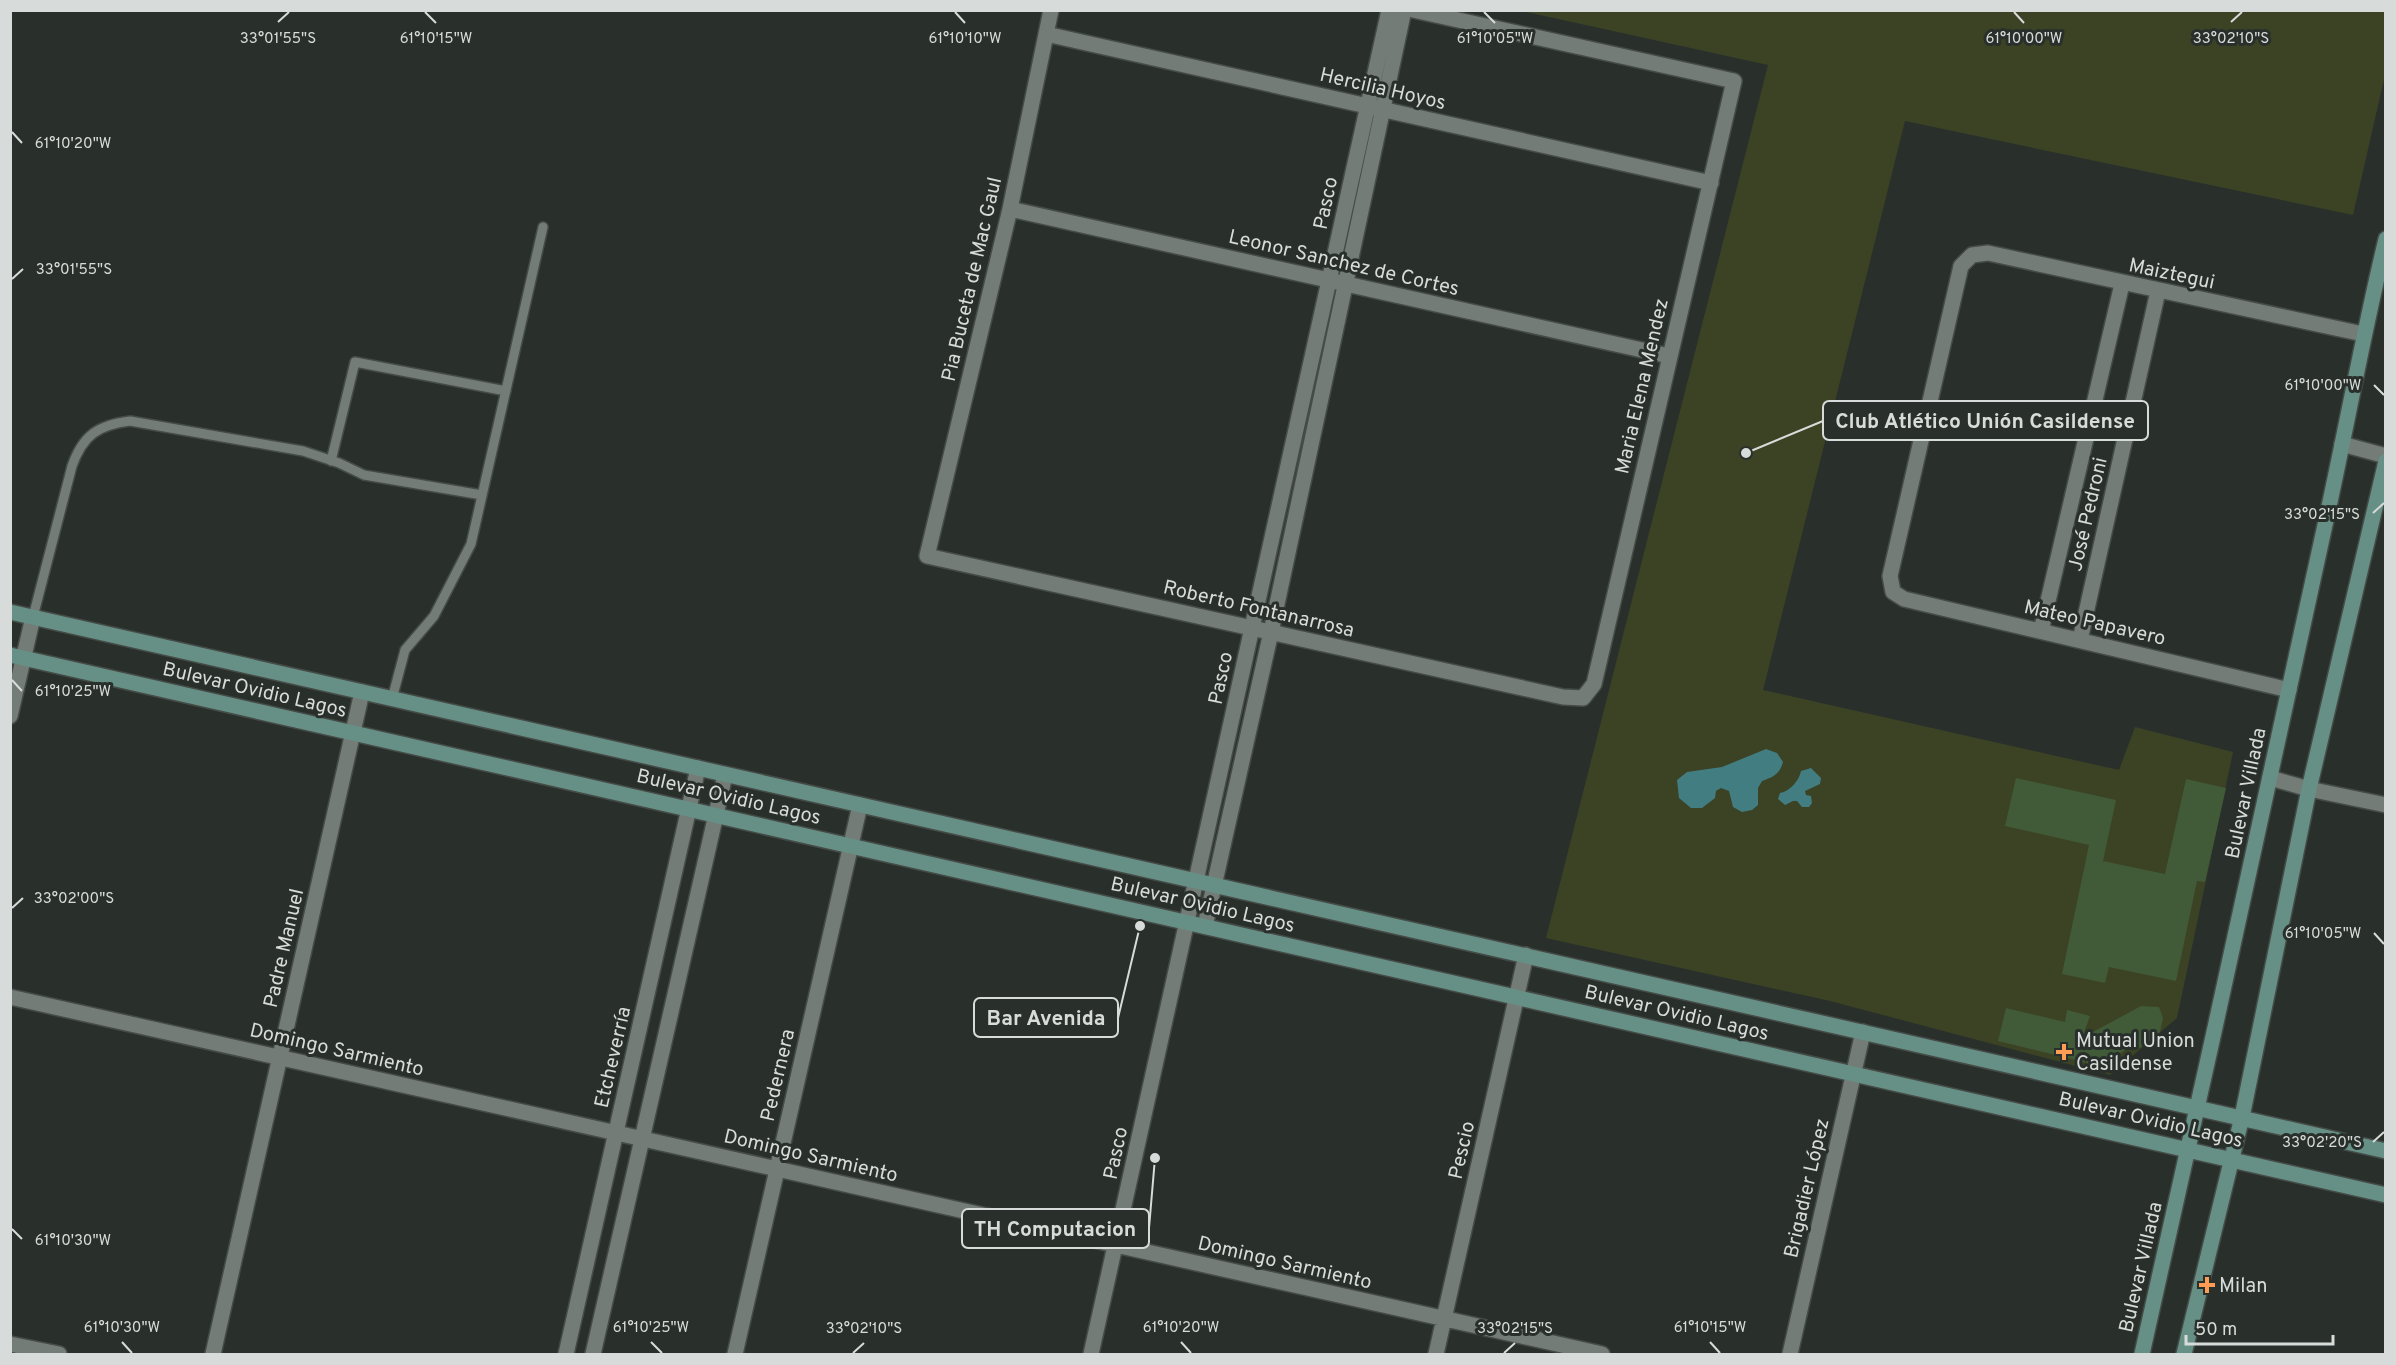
<svg xmlns="http://www.w3.org/2000/svg" width="2396" height="1365" font-family="Overpass,sans-serif">
  <rect width="100%" height="100%" fill="#29302c"/>
  <path fill="#3c4224" d="M1522 11H2385V75L2353 215 1905 121 1763 690 2119 770 2135 727 2233 752 2177 1018 2110 1075 1830 1001 1546 938 1768 65Z"/>
  <path fill="#427d81" d="M1766 749 1777 753 1783 762C1780 774 1773 777 1762 781L1758 788V805L1752 810 1742 812 1733 807 1729 791 1721 788 1716 791 1715 798 1702 808H1691L1679 798 1677 780 1687 772 1722 767Z
    M1811 768 1821 778 1820 784 1805 791 1806 795 1811 796 1812 803 1809 807H1802L1797 801H1793L1785 805 1778 799 1780 793C1790 791 1799 781 1801 771Z"/>
  <path fill="#415b39" d="M2016 778 2116 800 2103 861 2165 874 2186 779 2226 788 2205 882 2197 881 2176 981 2109 967 2105 983 2062 974 2089 845 2005 826Z
    M2141 1006 2159 1007 2163 1018 2160 1032 2140 1048 2131 1046 2118 1055V1064L2112 1069 1998 1041 2006 1008 2065 1022 2067 1010 2090 1016 2082 1038Z"/>
  <g fill="none" stroke-linecap="round" stroke-linejoin="round">
    <g stroke="#454b47" stroke-width="12">
      <path id="service" d="M331 461 355 362 506 391
        M33 617 72 466C83 435 98 425 130 421L303 451 339 463 364 475 482 495
        M392 699 405 650 434 616 471 544 543 227"/>
    </g>
    <g stroke="#454b47" stroke-width="18">
      <path id="minor" d="M1051 10 1010 209 927 556 1563 697 1583 698 1594 684 1734 81 1413 10
        M1046 34 1711 183
        M1010 209 1669 356
        M2342 444 2386 456
        M2041 631 2122 284
        M2080 640 2158 291
        M2289 690 1904 599 1893 592 1890 576 1961 266 1972 255 1988 253 2363 334
        M10 716 33 617
        M2270 778 2309 789 2386 805
        M1205 926 1271 632 1404 10
        M10 997 1602 1354
        M10 1344 59 1354
        M213 1354 362 692
        M566 1354 698 768
        M593 1354 725 775
        M735 1354 860 805
        M1091 1354 1389 10
        M1436 1354 1526 955
        M1790 1354 1863 1032"/>
    </g>
    <g stroke="#454b47" stroke-width="18">
      <path id="secondary" d="M10 612 2386 1151
        M10 655 2386 1195
        M2142 1354C2205 1078 2264 802 2325 525 2346 430 2363 334 2386 239
        M2184 1354 2242 1117 2309 789 2386 461"/>
    </g>
    <use href="#service" stroke="#747c77" stroke-width="9"/>
    <use href="#minor" stroke="#747c77" stroke-width="15"/>
    <use href="#secondary" stroke="#669086" stroke-width="15"/>
  </g>
  <path fill="none" stroke="#d7dbd9" stroke-width="2" d="M425 12 436 23M955 12 965 23M1484 12 1495 23M2014 12 2024 23M278 22 289 12M2231 22 2242 12M12 132 22 143M12 279 23 269M2374 385 2384 395M2373 513 2384 503M12 680 22 691M12 908 23 898M2374 933 2384 944M2373 1142 2384 1132M12 1229 22 1239M122 1342 132 1353M651 1342 662 1353M1181 1342 1191 1353M1710 1342 1720 1353M853 1353 864 1343M1504 1353 1515 1343"/>
  <g fill="#fd9d55" stroke="#29302c" stroke-width="2">
    <path d="M2061 1043h6v6h6v6h-6v6h-6v-6h-6v-6h6z"/>
    <path d="M2204 1276h6v6h6v6h-6v6h-6v-6h-6v-6h6z"/>
  </g>
  <g text-anchor="middle" stroke-width="6" stroke-linejoin="round" paint-order="stroke">
    <g font-size="20" fill="#d7dbd9" stroke="#29302c">
      <text transform="translate(1383 88) rotate(13)" y="7">Hercilia Hoyos</text>
      <text transform="translate(1325 203) rotate(-78)" y="7">Pasco</text>
      <text transform="translate(1344 262) rotate(13)" y="7">Leonor Sanchez de Cortes</text>
      <text transform="translate(2172 273) rotate(12)" y="7">Maiztegui</text>
      <text transform="translate(971 279) rotate(-77)" y="7">Pia Buceta de Mac Gaul</text>
      <text transform="translate(1641 386) rotate(-77)" y="7">Maria Elena Mendez</text>
      <text transform="translate(2087 514) rotate(-77)" y="7">José Pedroni</text>
      <text transform="translate(1259 608) rotate(13)" y="7">Roberto Fontanarrosa</text>
      <text transform="translate(2095 622) rotate(13)" y="7">Mateo Papavero</text>
      <text transform="translate(1220 678) rotate(-78)" y="7">Pasco</text>
      <text transform="translate(255 689) rotate(13)" y="7">Bulevar Ovidio Lagos</text>
      <text transform="translate(2245 793) rotate(-78)" y="7">Bulevar Villada</text>
      <text transform="translate(729 796) rotate(13)" y="7">Bulevar Ovidio Lagos</text>
      <text transform="translate(1203 904) rotate(13)" y="7">Bulevar Ovidio Lagos</text>
      <text transform="translate(283 948) rotate(-77)" y="7">Padre Manuel</text>
      <text transform="translate(1677 1012) rotate(13)" y="7">Bulevar Ovidio Lagos</text>
      <text transform="translate(337 1049) rotate(13)" y="7">Domingo Sarmiento</text>
      <text transform="translate(612 1057) rotate(-77)" y="7">Etcheverría</text>
      <text transform="translate(777 1075) rotate(-77)" y="7">Pedernera</text>
      <text transform="translate(2151 1119) rotate(13)" y="7">Bulevar Ovidio Lagos</text>
      <text transform="translate(1461 1150) rotate(-77)" y="7">Pescio</text>
      <text transform="translate(1115 1153) rotate(-78)" y="7">Pasco</text>
      <text transform="translate(811 1155) rotate(13)" y="7">Domingo Sarmiento</text>
      <text transform="translate(1806 1188) rotate(-77)" y="7">Brigadier López</text>
      <text transform="translate(1285 1262) rotate(13)" y="7">Domingo Sarmiento</text>
      <text transform="translate(2140 1267) rotate(-77)" y="7">Bulevar Villada</text>
    </g>
    <g font-size="20" fill="#d7dbd9" stroke="#29302c" text-anchor="start">
      <text x="2076" y="1047">Mutual Union<tspan x="2076" dy="23">Casildense</tspan></text>
      <text x="2219" y="1292">Milan</text>
    </g>
  </g>
  <g font-size="15" text-anchor="middle" fill="#d7dbd9" stroke="#29302c" stroke-width="6" stroke-linejoin="round" paint-order="stroke">
    <text x="278" y="43">33°01'55"S</text>
    <text x="2231" y="43">33°02'10"S</text>
    <text x="436" y="43">61°10'15"W</text>
    <text x="965" y="43">61°10'10"W</text>
    <text x="1495" y="43">61°10'05"W</text>
    <text x="2024" y="43">61°10'00"W</text>
    <text x="73" y="148">61°10'20"W</text>
    <text x="74" y="274">33°01'55"S</text>
    <text x="2323" y="390">61°10'00"W</text>
    <text x="2322" y="519">33°02'15"S</text>
    <text x="73" y="696">61°10'25"W</text>
    <text x="74" y="903">33°02'00"S</text>
    <text x="2323" y="938">61°10'05"W</text>
    <text x="2322" y="1147">33°02'20"S</text>
    <text x="73" y="1245">61°10'30"W</text>
    <text x="122" y="1332">61°10'30"W</text>
    <text x="651" y="1332">61°10'25"W</text>
    <text x="1181" y="1332">61°10'20"W</text>
    <text x="1710" y="1332">61°10'15"W</text>
    <text x="864" y="1333">33°02'10"S</text>
    <text x="1515" y="1333">33°02'15"S</text>
  </g>
  <path fill="none" stroke="#d7dbd9" stroke-width="2" d="M1746 453L1823 421M1140 926L1118 1018M1155 1158L1149 1228"/>
  <g fill="#d7dbd9" stroke="#29302c" stroke-width="2">
    <circle cx="1746" cy="453" r="6"/>
    <circle cx="1140" cy="926" r="6"/>
    <circle cx="1155" cy="1158" r="6"/>
  </g>
  <g fill="#29302c" stroke="#d7dbd9" stroke-width="2">
    <rect x="1823" y="401" width="325" height="39" rx="6"/>
    <rect x="974" y="998" width="144" height="39" rx="6"/>
    <rect x="962" y="1209" width="187" height="39" rx="6"/>
  </g>
  <g font-size="21" text-anchor="middle" font-weight="bold" fill="#d7dbd9">
    <text x="1985" y="428">Club Atlético Unión Casildense</text>
    <text x="1046" y="1025">Bar Avenida</text>
    <text x="1055" y="1236">TH Computacion</text>
  </g>
  <rect width="2396" height="1365" fill="none" stroke="#d7dbd9" stroke-width="24"/>
  <path d="M2186 1335v9h147v-9" fill="none" stroke="#d7dbd9" stroke-width="3"/>
  <text x="2195" y="1335" font-size="18" fill="#d7dbd9" stroke="#29302c" stroke-width="4.5" paint-order="stroke">50 m</text>
</svg>
